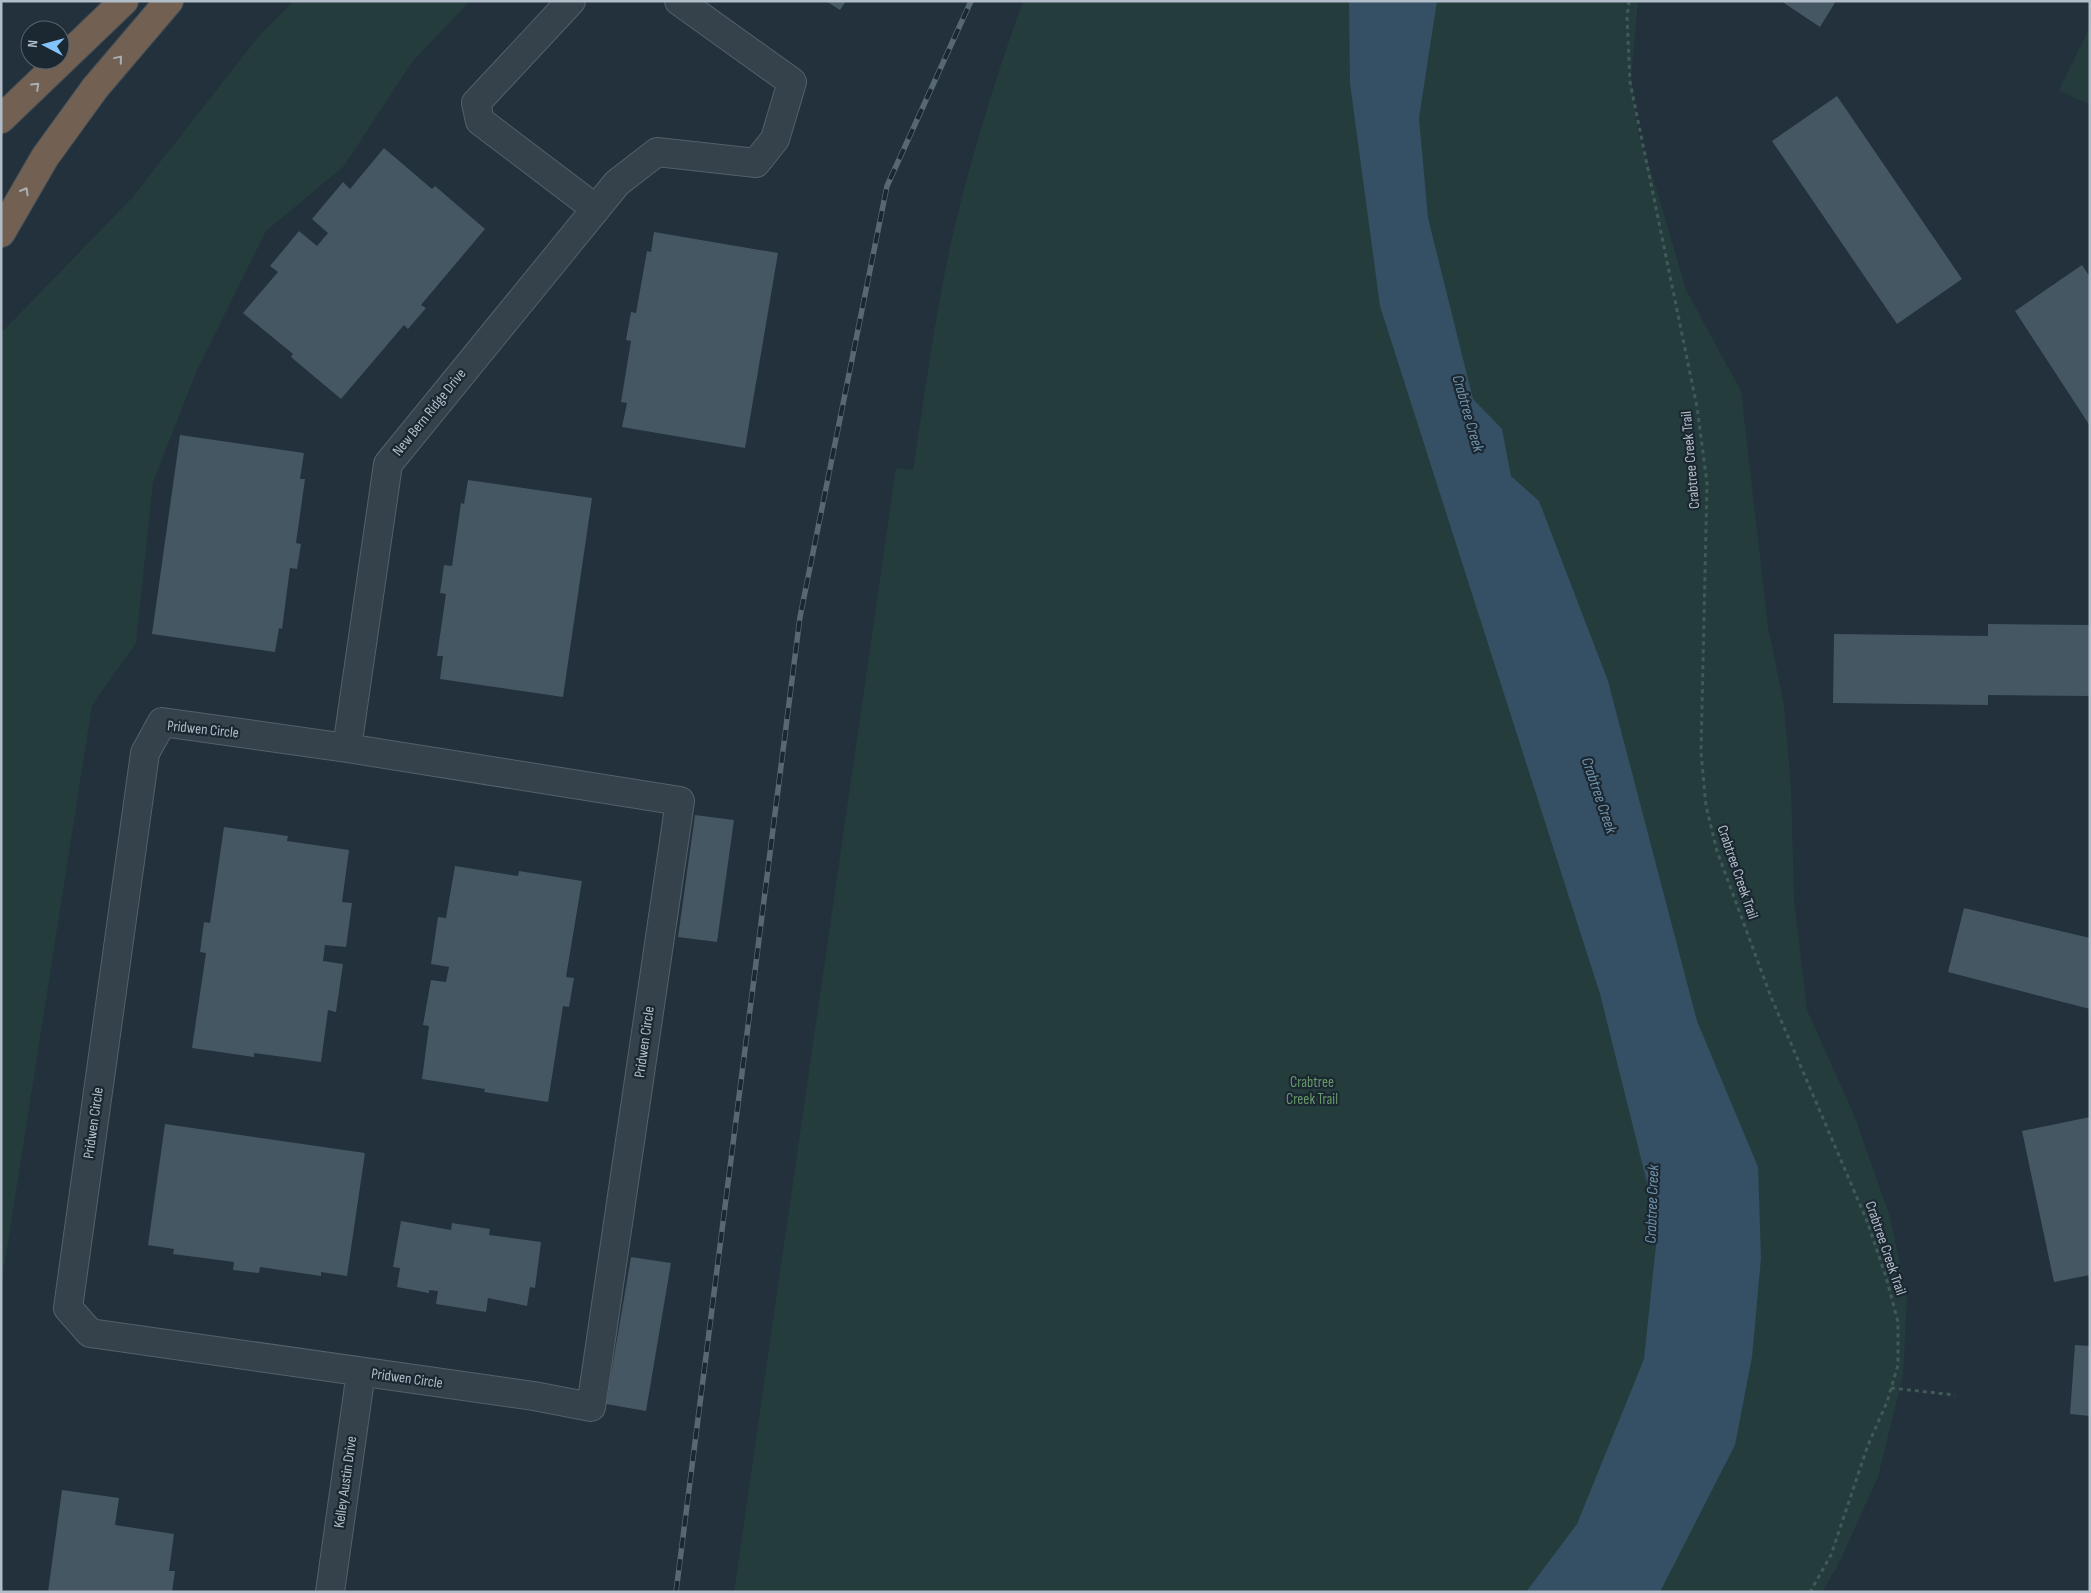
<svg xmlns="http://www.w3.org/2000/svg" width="2091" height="1593" font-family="'Sofia Sans Condensed',sans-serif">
  <rect width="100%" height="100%" fill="#22313c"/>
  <path fill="#243d3c" d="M294 1H470L412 62 344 166 266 231 197 370 153 482 136 643 92 705 1 1287V333L132 198 259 36Z
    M1023 1H1638L1631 77 1638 133 1659 197 1686 290 1741 391 1768 627 1784 705 1791 787 1794 900 1807 1010 1854 1115 1890 1217 1907 1298 1903 1375 1878 1477 1837 1567 1822 1592H734L896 468 913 470C925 393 935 314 952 238 971 157 995 79 1023 1Z
    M2090 27V105L2059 90Z"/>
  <path fill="#354f64" d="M1349 1H1437L1419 118 1428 218 1473 399 1502 429 1511 476 1539 501 1608 681 1697 1021 1758 1167 1761 1258 1752 1357 1735 1445 1660 1592H1526L1577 1524 1644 1359 1658 1227 1600 994 1380 306 1350 83Z"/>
  <path fill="#455763" d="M826 1H846L840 10Z
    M1781 1H1836L1820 27Z
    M1837 96 1962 279 1897 324 1772 141Z
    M384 148 432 189 435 186 485 229 421 305 426 308 408 329 404 325 341 399 291 357 293 354 243 313 278 272 270 266 299 231 317 246 328 233 312 219 343 182 350 189Z
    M654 232 778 253 745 448 622 427 627 403 621 402 631 341 626 340 631 312 636 313 647 251 651 252Z
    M2082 265 2090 277V426L2015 311Z
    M180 435 304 453 300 479H305L296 543 301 544 297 569 290 568 282 629 279 628 275 652 152 634Z
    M468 480 592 498 563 697 440 679 443 656H437L446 594 440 593 444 565 452 566 461 503 464 504Z
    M1988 624 2090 625V696L1988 695V705L1833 703 1834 634 1988 636Z
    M695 815 734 820 717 942 678 937Z
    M224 827 288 836 287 841 349 850 342 902 352 903 346 947 325 945 323 961 343 964 336 1012 328 1010 321 1062 254 1053V1057L192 1048 206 953 200 952 204 922 210 923Z
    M455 866 518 876 519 871 582 881 566 977 574 978 569 1007 563 1006 548 1102 484 1092 485 1089 422 1079 429 1026 423 1025 431 980 446 982 449 967 431 964 438 917 446 918Z
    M1964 908 2090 938V1009L1948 972Z
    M2090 1117V1275L2054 1282 2022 1131Z
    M165 1124 365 1153 347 1276 321 1272V1276L260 1267 259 1273 233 1270 234 1262 173 1254 174 1249 148 1245Z
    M401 1221 451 1230 452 1223 490 1229 489 1235 541 1242 535 1288 530 1287 527 1306 488 1298 486 1312 436 1304 438 1291 429 1290V1293L397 1287 400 1268 393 1267Z
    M631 1257 671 1263 646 1411 606 1404Z
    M2075 1345 2090 1346V1416L2070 1414Z
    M62 1490 119 1498 115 1525 174 1534 169 1571H175L172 1592H48Z"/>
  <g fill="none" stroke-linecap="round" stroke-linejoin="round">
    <g stroke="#54606a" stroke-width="30">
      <path id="minor" d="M571 1 476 103 480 121 596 209
        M162 722 347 748 680 801 591 1407 534 1396 90 1333 68 1308 145 753Z
        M347 748 388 464 617 183 657 152 756 163 775 139 792 82 679 1
        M330 1592 361 1372"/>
    </g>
    <g stroke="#414d57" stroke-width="30">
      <path id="highway" d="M1 119 124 1
        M1 233 45 157 95 88 169 1"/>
    </g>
    <path stroke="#415958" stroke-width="3" stroke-dasharray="4 4" stroke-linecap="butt" d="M1629 1 1627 17 1630 82 1697 407 1707 483 1701 753 1706 806 1717 851 1771 997 1867 1221 1886 1277 1898 1322V1365L1887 1402 1868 1445 1831 1555 1810 1592
      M1891 1388 1955 1395"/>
    <use href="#minor" stroke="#35424c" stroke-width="28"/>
    <use href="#highway" stroke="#726152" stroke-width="28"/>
    <g stroke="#576773" stroke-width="5.5">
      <path id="rail" d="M676 1592 800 617 887 186 971 1"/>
    </g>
    <use href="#rail" stroke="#1b2731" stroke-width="4" stroke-dasharray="11" stroke-linecap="butt"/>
  </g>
  <defs><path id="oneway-chevron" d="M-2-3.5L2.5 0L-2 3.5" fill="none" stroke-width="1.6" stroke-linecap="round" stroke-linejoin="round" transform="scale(1.25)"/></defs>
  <g stroke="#a8afb6">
    <use href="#oneway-chevron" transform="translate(119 59) rotate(-50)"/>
    <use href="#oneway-chevron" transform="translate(36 86) rotate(-44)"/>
    <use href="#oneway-chevron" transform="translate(25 191) rotate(-60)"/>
  </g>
  <g text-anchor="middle" stroke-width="4.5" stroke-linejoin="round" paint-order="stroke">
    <g font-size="15" fill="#b1bdc8" stroke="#1b2731">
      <text transform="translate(429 412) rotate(-51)" y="5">New Bern Ridge Drive</text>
      <text transform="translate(1690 460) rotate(-95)" y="5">Crabtree Creek Trail</text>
      <text transform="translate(203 729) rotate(6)" y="5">Pridwen Circle</text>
      <text transform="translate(1738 872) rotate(71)" y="5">Crabtree Creek Trail</text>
      <text transform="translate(644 1042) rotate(-82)" y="5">Pridwen Circle</text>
      <text transform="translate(93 1123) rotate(-82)" y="5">Pridwen Circle</text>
      <text transform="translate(1886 1248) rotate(71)" y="5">Crabtree Creek Trail</text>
      <text transform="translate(407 1378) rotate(8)" y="5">Pridwen Circle</text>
      <text transform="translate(345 1482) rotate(-82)" y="5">Kelley Austin Drive</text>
    </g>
    <g font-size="15" fill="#679a6b" stroke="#1b2731">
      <text x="1312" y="1087">Crabtree<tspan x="1312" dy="17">Creek Trail</tspan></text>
    </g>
    <g font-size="16" font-style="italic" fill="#7093ac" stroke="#1b2731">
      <text transform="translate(1469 413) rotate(74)" y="6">Crabtree Creek</text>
      <text transform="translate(1600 795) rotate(71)" y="6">Crabtree Creek</text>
      <text transform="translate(1651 1204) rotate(-88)" y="6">Crabtree Creek</text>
    </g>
  </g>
  <rect width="2091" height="1593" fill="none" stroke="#b1bdc8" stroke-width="5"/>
  <g transform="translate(45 45) rotate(276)"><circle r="24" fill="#1b2731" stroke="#57636d"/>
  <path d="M0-4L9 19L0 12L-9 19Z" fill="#82c3fb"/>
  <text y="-8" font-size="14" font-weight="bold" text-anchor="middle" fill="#b1bdc8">N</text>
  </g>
</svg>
